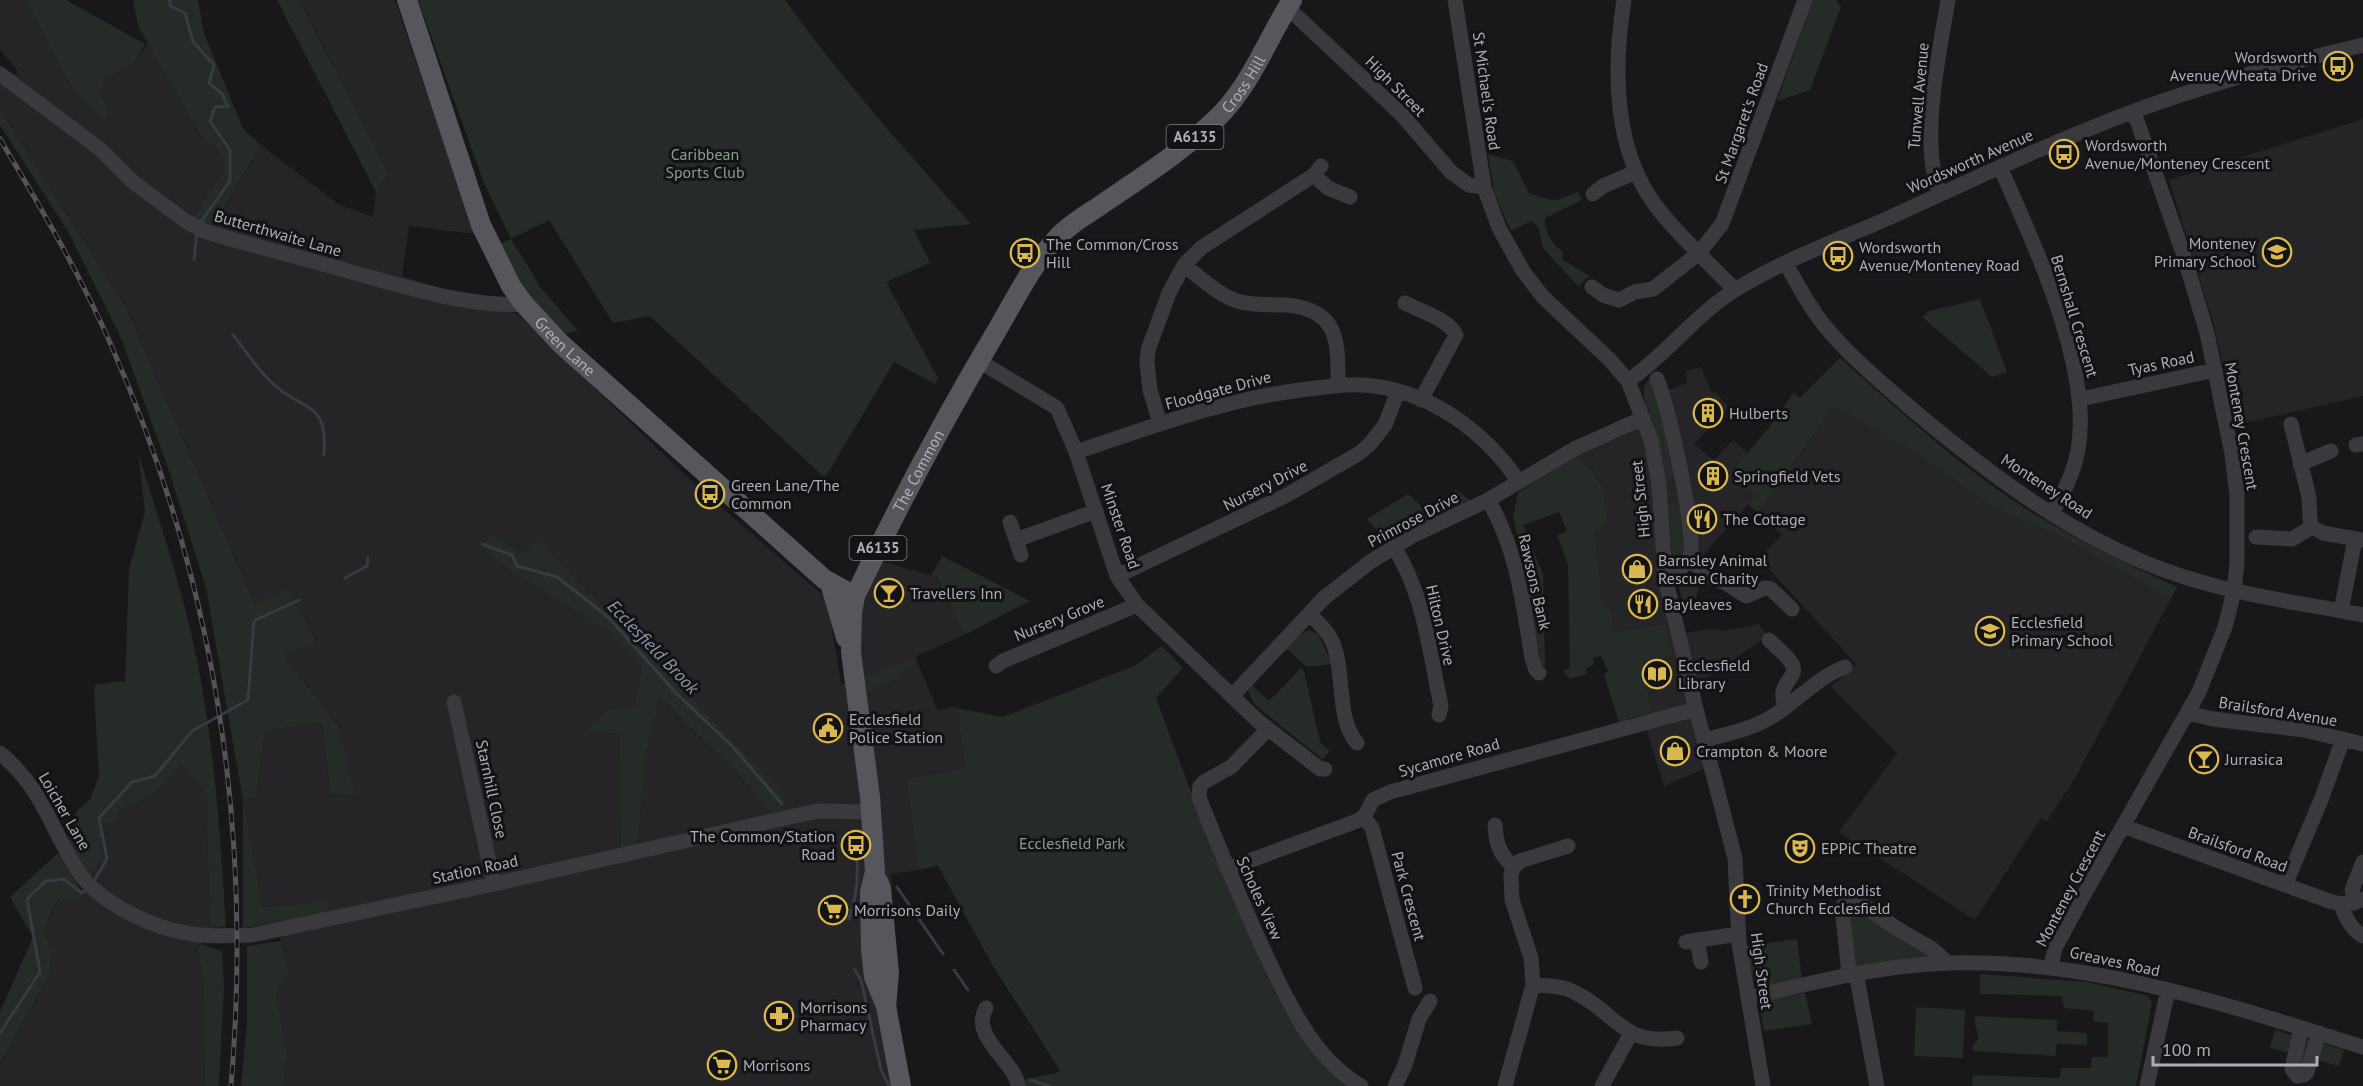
<svg xmlns="http://www.w3.org/2000/svg" width="2363" height="1086" font-family="'PT Sans',sans-serif">
  <rect width="100%" height="100%" fill="#18181a"/>
  <path fill="#252427" fill-rule="evenodd" d="M0 0H25L73 90 109 113 101 91 105 79 135 63 148 42 205 143 213 145 222 158 223 173 192 218 214 226 261 145 338 204 373 217 376 192 389 174 299 0H395L475 234 409 226 402 276 519 315 689 479 827 599 841 684 863 682 857 639 864 593 881 561 936 577 964 635 915 657 938 711 952 706 957 708 965 770 906 779 918 870 891 874 897 974 898 1086H287L283 1068 288 1059 276 991 289 975 277 921 328 913 325 899 297 905 263 907 243 800 256 797 265 731 322 722 330 792 340 728 284 656 317 643 289 590 255 604 126 307 0 109V84L18 72 0 49ZM492 533 522 555 538 539 784 793 786 811 772 814 734 769 660 698 646 755 637 848H621L619 734 586 731 609 711 634 706 642 665 608 631 500 564 480 546Z
    M2363 119V396L2236 425 2214 325 2169 180Z
    M1701 367 1712 393 1715 392 1729 407 1694 444 1714 460 1733 440 1748 453 1735 469 1756 496 1697 562 1668 588 1677 634 1712 629 1723 631 1759 624 1767 636 1691 689 1711 766 1664 786 1642 715 1652 712 1642 663 1666 624 1614 632 1612 614 1602 598 1595 532 1608 520 1601 482 1593 470 1578 458 1569 459 1643 418 1637 402 1687 383 1686 371Z
    M1834 406 1923 457 1989 505 2062 537 2171 599 2074 780 2047 821 2041 818 1975 920 1839 832 1897 753 1831 687 1856 664 1759 558 1782 535 1758 513Z
    M181 764 206 792 210 928 197 951 203 979 205 1086H0V1063L50 974 51 951 44 929 60 897 79 902 102 859 101 823 118 811 149 797Z"/>
  <path fill="#252b26" d="M25 0H66L145 44 135 63 105 79 101 91 109 113 105 122 73 90Z
    M133 0H198L204 33 243 129 261 145 213 226 192 218 223 173 222 158 213 145 205 143 138 26Z
    M277 0H299L389 174 376 192Z
    M418 0H785C841 79 907 151 971 224L914 230 930 263 886 282 938 378 935 384 894 362 825 478 650 316 613 323 549 220 511 239 541 288 578 331 564 334 529 299 497 245 511 239 484 183Z
    M1813 0H1836L1841 7 1810 90 1777 101Z
    M0 109 126 307 255 604 289 589 317 643 284 656 340 728 355 795 330 793 322 722 265 731 256 797 243 800 263 907 297 905 326 899 329 913 243 928V800L206 588 168 468 121 338 69 233 0 125Z
    M1488 154 1513 161 1529 193 1554 201 1578 192 1582 200 1545 218C1544 231 1553 245 1563 252L1562 259 1591 277 1585 279 1579 287 1543 248 1538 227 1532 221 1511 231 1494 192Z
    M1980 299 2007 372 1992 377 1922 317 1929 311Z
    M1840 358C1892 404 1944 452 2001 492 2056 531 2117 559 2177 587L2171 599 2062 537 1989 505 1923 457 1834 406 1758 513 1748 504 1756 496 1735 475 1738 472 1734 469 1768 429 1794 392 1800 398Z
    M1650 378 1660 402 1674 477H1666L1651 413 1644 397V386Z
    M138 453C157 514 178 575 192 637 214 733 220 830 226 927L210 928 206 792 181 765 149 797 118 811 115 823H101L102 859 90 879 70 843 68 833 73 826 76 812 90 799 99 776 94 691 96 684 125 681 129 569 145 511Z
    M1578 458C1606 479 1602 488 1608 520L1595 532 1602 598 1612 614 1614 632 1666 624 1673 655 1642 663 1652 712 1619 722 1604 675 1608 671 1601 656 1593 658 1594 664 1585 669 1587 674 1570 679 1563 671 1570 668 1568 565 1557 535 1567 531 1559 512 1523 525 1543 574 1545 666 1542 665 1513 516 1518 493 1569 459Z
    M1456 490 1470 500 1387 542 1367 519 1408 494 1424 509Z
    M1669 503 1680 510 1683 549 1680 562 1673 560Z
    M492 533 522 555 538 539 784 793 786 811 772 814 734 769 660 698 646 755 637 848H621L619 734 585 731 609 710 634 706 642 665 608 631 500 564 480 547Z
    M942 556 1030 601 964 635 937 577 931 576Z
    M1690 573 1695 574C1702 588 1697 601 1685 610L1679 587 1680 581Z
    M1309 630 1318 634 1332 664 1307 667 1286 648 1301 633Z
    M1162 646 1183 668 1156 698C1183 771 1210 844 1241 915 1268 977 1292 1047 1351 1086H1024L1025 1079 1061 1072 993 966 938 866 918 870 906 779 965 769 957 708 1003 717 1134 666Z
    M916 658 917 661 898 673 899 678 867 692 865 676Z
    M1301 668 1304 671 1320 742 1330 751 1322 759 1254 704 1248 691 1252 685 1269 701Z
    M58 853 83 894 79 902 59 898 44 929 51 951 50 974 0 1063V1012L33 937 10 897Z
    M1852 905 1934 959 1858 968 1855 966 1849 907Z
    M1797 939 1802 980C1755 990 1755 997 1747 946Z
    M281 941 289 975 276 991 288 1059 283 1068 287 1086H241L247 1023V946Z
    M201 944 222 951 224 985 219 1086H205L203 979 197 951Z
    M1980 974 2087 982 2148 996 2152 1003 2136 1086H1972L1973 1075 2060 1078 2061 1068H2091L2092 1057H2108V1023L2093 1021 2094 1011 2064 1008 2062 996 1980 994Z
    M1805 993 1812 1024 1764 1031 1760 1008 1762 1002Z
    M1916 1007 1965 1010 1963 1058 1914 1056Z
    M1975 1016 2057 1020V1031L2087 1033V1045L2057 1044 2055 1056 1973 1051V1045L1978 1039C1978 1030 1974 1025 1975 1016Z
    M2275 1030 2344 1050 2339 1066 2308 1057 2300 1071 2299 1055 2270 1048Z"/>
  <g fill="none" stroke-linecap="round" stroke-linejoin="round">
    <path stroke="#353c43" stroke-width="3" d="M170 0V6L185 13 193 42 214 65 209 83 222 94 228 106 215 107 210 121 230 150V181L200 223
      M194 260 197 232
      M233 335C246 351 257 369 272 383 304 413 328 399 324 455
      M482 544 512 555 517 566 557 577 608 617 678 695 732 746 782 804
      M345 578 367 566 368 558
      M94 881 107 859 99 818 132 782 155 776 192 731 248 700 254 621 299 600
      M897 887 943 954
      M849 919C859 893 859 865 855 837
      M855 970 861 980 881 1070 889 1086
      M954 970 968 990
      M0 1033 40 972 27 899 46 881 63 879 82 893 87 888
      M1031 1080 1049 1086"/>
    <path stroke="#3a3a3e" stroke-width="15" d="M1455 0 1484 187 1499 228 1523 271 1543 297 1610 360 1628 381 1651 440 1659 484 1665 577 1696 709 1735 858 1739 943 1763 1086
      M1624 0C1613 69 1613 153 1659 210 1682 239 1710 264 1735 290
      M1287 7 1402 115 1451 172 1469 185 1484 187
      M0 74 100 149 133 182 187 222 204 231C249 245 295 256 341 269 395 284 469 308 524 304
      M2000 167C2033 242 2093 368 2078 450 2074 473 2063 493 2052 513
      M1314 175 1328 188 1350 197
      M1593 194 1603 186 1636 172
      M1940 194C1919 142 1939 55 1948 0
      M1786 264C1798 285 1809 307 1824 325 1850 357 1882 383 1913 410 1988 473 2071 536 2164 570 2229 594 2296 602 2363 615
      M1184 265C1201 278 1220 297 1241 302 1256 306 1272 304 1287 305 1340 310 1338 343 1338 386
      M1592 287 1603 295 1619 300 1635 292 1653 289 1699 253 1722 224 1805 0
      M1405 303C1420 311 1449 319 1456 335L1421 400
      M979 361 1057 408 1076 452 1117 576 1137 605 1258 721 1320 769H1325
      M1657 379C1668 403 1697 535 1690 556 1686 567 1675 572 1665 577
      M1628 381C1667 354 1695 315 1735 290 1783 260 1839 240 1891 217 1971 180 2050 143 2132 112 2207 84 2285 63 2363 45
      M2081 399 2215 370
      M1160 424 1150 390 1147 362 1148 350 1169 293 1184 265 1201 248 1314 175 1321 166
      M2291 424 2309 497 2310 520 2312 527 2323 533 2363 540
      M2356 445 2363 444
      M1076 452C1156 425 1234 396 1317 388 1332 386 1347 384 1363 385 1427 389 1484 430 1519 482
      M2300 464 2331 451
      M1488 500C1517 549 1523 603 1532 658L1536 670 1539 673
      M1010 522 1021 555
      M2256 537 2292 539 2312 527
      M1016 540 1096 511
      M1394 547C1425 597 1429 650 1441 706L1439 715
      M1689 559 1709 576 1726 583 1746 596 1765 588 1771 589 1792 609
      M1117 576 1287 495 1358 454 1369 445 1385 425 1398 391
      M2341 611 2355 539
      M1310 614C1317 622 1326 629 1331 639 1346 668 1335 718 1357 743
      M1769 640C1776 647 1787 655 1792 664 1800 679 1774 682 1786 707
      M996 666 1003 661 1137 605
      M1232 696 1324 598 1370 562 1412 536 1488 500 1576 448 1643 418
      M454 702 494 884
      M2187 713 2213 719 2304 730 2363 744
      M1268 729 1231 767 1204 782 1200 786 1199 797C1216 842 1235 885 1254 929 1280 984 1306 1054 1361 1086
      M1704 740C1727 734 1753 729 1773 716 1796 702 1819 676 1845 667
      M0 753C44 790 49 826 78 871 99 903 154 929 192 934 212 937 232 936 252 935L494 884 799 815 818 811 871 812
      M1364 817 1372 828 1415 988
      M1495 825C1496 844 1499 854 1514 867
      M2123 826 2332 902C2343 905 2352 904 2363 899
      M1227 869 1357 821 1364 817 1373 800 1390 792 1696 709
      M2285 885 2321 800 2343 739
      M2354 903 2352 890 2363 862
      M2341 905C2345 916 2351 930 2363 936
      M1697 940 1701 962
      M1686 942 1738 934
      M2051 966 2055 948 2081 900 2199 692 2225 627 2234 591 2237 563V495L2232 454 2207 333 2184 256 2134 112
      M1856 973 1877 1086
      M1849 974 1842 907 1848 900 1854 899 1896 928 1932 949 1948 963
      M1533 985C1546 986 1561 985 1574 992 1618 1013 1620 1046 1677 1038
      M1748 998C1814 982 1881 965 1950 963 2094 959 2227 1005 2363 1047
      M986 1008C969 1037 1016 1062 1018 1086
      M2301 1028 2292 1069 2297 1076 2304 1075 2307 1072 2319 1033
      M1395 1086 1405 1065 1419 1019 1430 1001
      M1505 1086 1533 985 1531 958 1512 900 1511 874 1514 867 1520 861 1568 846
      M1602 1086 1631 1033
      M2147 1086 2168 990"/>
    <g stroke="#56575d" stroke-width="20">
      <path id="s1" d="M407 0 481 225 511 286 524 304 560 343 824 579 855 596"/>
      <path d="M830 583 846 638"/>
      <path d="M878 881 881 889 889 973 886 1006 901 1086"/>
      <path id="s2" d="M886 1006 874 977 871 949 870 892 875 872 870 797 851 652 852 613 855 596C898 506 945 417 996 332 1015 300 1031 265 1058 237 1070 224 1086 215 1101 205 1139 179 1180 153 1214 121 1250 88 1266 41 1292 0"/>
    </g>
    <g stroke="#535459" stroke-width="5">
      <path id="rail" d="M0 139C40 206 80 274 111 345 215 581 253 830 231 1086"/>
    </g>
    <use href="#rail" stroke="#131315" stroke-width="3" stroke-dasharray="9" stroke-linecap="butt"/>
  </g>
  <defs>
    <g id="bus-ring" transform="scale(1.5)"><circle r="9.5" fill="#131315" stroke="#dbb84f" stroke-width="1.5"/><path d="M-5-6H5V4H4V6H2V4H-2V6H-4V4H-5ZM-3.5-4V0h7V-4ZM-3.5 1.2v1.5H-2V1.2ZM2 1.2v1.5H3.5V1.2Z" fill="#dbb84f"/></g>
    <g id="school-ring" transform="scale(1.5)"><circle r="9.5" fill="#131315" stroke="#dbb84f" stroke-width="1.5"/><path d="M0-5L7-2L0 1L-7-2ZM-4 1L0 2.5L4 1V4Q0 6-4 4Z" fill="#dbb84f"/></g>
    <g id="building-ring" transform="scale(1.5)"><circle r="9.5" fill="#131315" stroke="#dbb84f" stroke-width="1.5"/><path d="M-4-6H4V6H1V3H-1V6H-4ZM-2.5-4.3h1.7v1.8h-1.7ZM.8-4.3h1.7v1.8H.8ZM-2.5-1h1.7V.8h-1.7ZM.8-1h1.7V.8H.8Z" fill="#dbb84f"/></g>
    <g id="restaurant-ring" transform="scale(1.5)"><circle r="9.5" fill="#131315" stroke="#dbb84f" stroke-width="1.5"/><path d="M-5-6h1v4h1v-4h1v4h1v-4h1v5L-1.5 .5V6h-2V.5L-5-1ZM5-6V6H3V1.5H1.5Q1.5-4 5-6Z" fill="#dbb84f"/></g>
    <g id="shop-ring" transform="scale(1.5)"><circle r="9.5" fill="#131315" stroke="#dbb84f" stroke-width="1.5"/><path d="M-5-2.5h2.3a2.7 3.5 0 0 1 5.4 0H5L5.5 6h-11ZM-1.5-2.5h3a1.5 2.3 0 0 0-3 0Z" fill="#dbb84f"/></g>
    <g id="bar-ring" transform="scale(1.5)"><circle r="9.5" fill="#131315" stroke="#dbb84f" stroke-width="1.5"/><path d="M-6-5H6L.8 .8V4.5H3.5V6h-7V4.5H-.8V.8Z" fill="#dbb84f"/></g>
    <g id="library-ring" transform="scale(1.5)"><circle r="9.5" fill="#131315" stroke="#dbb84f" stroke-width="1.5"/><path d="M-6-4Q-3-5.5-.7-3.5V5Q-3 3-6 4ZM6-4Q3-5.5 .7-3.5V5Q3 3 6 4Z" fill="#dbb84f"/></g>
    <g id="civic-ring" transform="scale(1.5)"><circle r="9.5" fill="#131315" stroke="#dbb84f" stroke-width="1.5"/><path d="M-.6-6.5H3V-4.5H.6V-3L4-1V1h2V6H-6V1h2V-1L-.6-3ZM-1.2 2.5V6h2.4V2.5Z" fill="#dbb84f"/></g>
    <g id="theatre-ring" transform="scale(1.5)"><circle r="9.5" fill="#131315" stroke="#dbb84f" stroke-width="1.5"/><path d="M-5-5.5Q0-4 5-5.5V0Q5 5 0 6Q-5 5-5 0ZM-3.3-2.5H-1v1.5H-3.3ZM1-2.5H3.3v1.5H1ZM-2.8 1Q0 5.5 2.8 1Z" fill="#dbb84f"/></g>
    <g id="church-ring" transform="scale(1.5)"><circle r="9.5" fill="#131315" stroke="#dbb84f" stroke-width="1.5"/><path d="M-1.2-6h2.4v3.5h3.3v2.4h-3.3V6h-2.4V-.1h-3.3v-2.4h3.3Z" fill="#dbb84f"/></g>
    <g id="supermarket-ring" transform="scale(1.5)"><circle r="9.5" fill="#131315" stroke="#dbb84f" stroke-width="1.5"/><path d="M-6-5.5h2.5l.6 2H6L4.5 2H-2.5L-4.4-4H-6ZM-1.5 3.2a1.3 1.3 0 1 0 .1 0ZM3 3.2a1.3 1.3 0 1 0 .1 0Z" fill="#dbb84f"/></g>
    <g id="pharmacy-ring" transform="scale(1.5)"><circle r="9.5" fill="#131315" stroke="#dbb84f" stroke-width="1.5"/><path d="M-2-6h4v4h4v4h-4v4h-4v-4h-4v-4h4Z" fill="#dbb84f"/></g>
  </defs>
  <g fill-rule="evenodd">
    <use href="#bus-ring" x="2338" y="66"/>
    <use href="#bus-ring" x="2064" y="154"/>
    <use href="#school-ring" x="2277" y="252"/>
    <use href="#bus-ring" x="1025" y="253"/>
    <use href="#bus-ring" x="1838" y="256"/>
    <use href="#building-ring" x="1708" y="413"/>
    <use href="#building-ring" x="1713" y="476"/>
    <use href="#bus-ring" x="710" y="494"/>
    <use href="#restaurant-ring" x="1702" y="519"/>
    <use href="#shop-ring" x="1637" y="569"/>
    <use href="#bar-ring" x="889" y="593"/>
    <use href="#restaurant-ring" x="1643" y="604"/>
    <use href="#school-ring" x="1990" y="631"/>
    <use href="#library-ring" x="1657" y="674"/>
    <use href="#civic-ring" x="828" y="728"/>
    <use href="#shop-ring" x="1675" y="751"/>
    <use href="#bar-ring" x="2204" y="759"/>
    <use href="#bus-ring" x="856" y="845"/>
    <use href="#theatre-ring" x="1800" y="848"/>
    <use href="#church-ring" x="1745" y="899"/>
    <use href="#supermarket-ring" x="833" y="910"/>
    <use href="#pharmacy-ring" x="779" y="1016"/>
    <use href="#supermarket-ring" x="722" y="1065"/>
  </g>
  <g text-anchor="middle" stroke-width="6" stroke-linejoin="round" paint-order="stroke">
    <g fill="#131315" stroke="#7e8087" stroke-width="1.5">
      <rect x="1166.5" y="125" width="57" height="24" rx="4.5"/>
      <rect x="849.5" y="536" width="57" height="24" rx="4.5"/>
    </g>
    <g font-size="15" font-weight="bold" fill="#acafb8">
      <text x="1195" y="142">A6135</text>
      <text x="878" y="553">A6135</text>
    </g>
    <g font-size="16" fill="#acafb8" stroke="#131315" text-anchor="start">
      <text x="2317" y="63" text-anchor="end">Wordsworth<tspan x="2317" dy="18">Avenue/Wheata Drive</tspan></text>
      <text x="2085" y="151">Wordsworth<tspan x="2085" dy="18">Avenue/Monteney Crescent</tspan></text>
      <text x="2256" y="249" text-anchor="end">Monteney<tspan x="2256" dy="18">Primary School</tspan></text>
      <text x="1046" y="250">The Common/Cross<tspan x="1046" dy="18">Hill</tspan></text>
      <text x="1859" y="253">Wordsworth<tspan x="1859" dy="18">Avenue/Monteney Road</tspan></text>
      <text x="1729" y="419">Hulberts</text>
      <text x="1734" y="482">Springfield Vets</text>
      <text x="731" y="491">Green Lane/The<tspan x="731" dy="18">Common</tspan></text>
      <text x="1723" y="525">The Cottage</text>
      <text x="1658" y="566">Barnsley Animal<tspan x="1658" dy="18">Rescue Charity</tspan></text>
      <text x="910" y="599">Travellers Inn</text>
      <text x="1664" y="610">Bayleaves</text>
      <text x="2011" y="628">Ecclesfield<tspan x="2011" dy="18">Primary School</tspan></text>
      <text x="1678" y="671">Ecclesfield<tspan x="1678" dy="18">Library</tspan></text>
      <text x="849" y="725">Ecclesfield<tspan x="849" dy="18">Police Station</tspan></text>
      <text x="1696" y="757">Crampton &amp; Moore</text>
      <text x="2225" y="765">Jurrasica</text>
      <text x="835" y="842" text-anchor="end">The Common/Station<tspan x="835" dy="18">Road</tspan></text>
      <text x="1821" y="854">EPPiC Theatre</text>
      <text x="1766" y="896">Trinity Methodist<tspan x="1766" dy="18">Church Ecclesfield</tspan></text>
      <text x="854" y="916">Morrisons Daily</text>
      <text x="800" y="1013">Morrisons<tspan x="800" dy="18">Pharmacy</tspan></text>
      <text x="743" y="1071">Morrisons</text>
    </g>
    <g font-size="16" fill="#acafb8" stroke="#131315">
      <text dy="6" stroke="none"><textPath href="#s2" startOffset="1070">Cross Hill</textPath></text>
      <text transform="translate(1396 86) rotate(45)" y="6">High Street</text>
      <text transform="translate(1487 91) rotate(82)" y="6">St Michael's Road</text>
      <text transform="translate(1918 96) rotate(-85)" y="6">Tunwell Avenue</text>
      <text transform="translate(1741 123) rotate(-70)" y="6">St Margaret's Road</text>
      <text transform="translate(1970 161) rotate(-24)" y="6">Wordsworth Avenue</text>
      <text transform="translate(278 233) rotate(16)" y="6">Butterthwaite Lane</text>
      <text transform="translate(2075 316) rotate(73)" y="6">Bernshall Crescent</text>
      <text dy="6" stroke="none"><textPath href="#s1" startOffset="386">Green Lane</textPath></text>
      <text transform="translate(2161 363) rotate(-12)" y="6">Tyas Road</text>
      <text transform="translate(1218 390) rotate(-15)" y="6">Floodgate Drive</text>
      <text transform="translate(2242 426) rotate(80)" y="6">Monteney Crescent</text>
      <text dy="6" stroke="none"><textPath href="#s2" startOffset="555">The Common</textPath></text>
      <text transform="translate(1265 485) rotate(-27)" y="6">Nursery Drive</text>
      <text transform="translate(2047 486) rotate(33)" y="6">Monteney Road</text>
      <text transform="translate(1640 499) rotate(-96)" y="6">High Street</text>
      <text transform="translate(1413 519) rotate(-28)" y="6">Primrose Drive</text>
      <text transform="translate(1121 526) rotate(71)" y="6">Minster Road</text>
      <text transform="translate(1535 582) rotate(77)" y="6">Rawsons Bank</text>
      <text transform="translate(1059 618) rotate(-22)" y="6">Nursery Grove</text>
      <text transform="translate(1441 625) rotate(77)" y="6">Hilton Drive</text>
      <text transform="translate(2278 711) rotate(9)" y="6">Brailsford Avenue</text>
      <text transform="translate(1449 757) rotate(-16)" y="6">Sycamore Road</text>
      <text transform="translate(492 789) rotate(78)" y="6">Starnhill Close</text>
      <text transform="translate(65 811) rotate(60)" y="6">Loicher Lane</text>
      <text transform="translate(2238 849) rotate(20)" y="6">Brailsford Road</text>
      <text transform="translate(475 869) rotate(-12)" y="6">Station Road</text>
      <text transform="translate(2070 888) rotate(-62)" y="6">Monteney Crescent</text>
      <text transform="translate(1409 896) rotate(75)" y="6">Park Crescent</text>
      <text transform="translate(1260 898) rotate(66)" y="6">Scholes View</text>
      <text transform="translate(2115 961) rotate(12)" y="6">Greaves Road</text>
      <text transform="translate(1762 971) rotate(82)" y="6">High Street</text>
    </g>
    <g font-size="16" fill="#86a08a" stroke="#131315">
      <text x="705" y="160">Caribbean<tspan x="705" dy="18">Sports Club</tspan></text>
      <text x="1072" y="849">Ecclesfield Park</text>
    </g>
    <g font-size="18" font-style="italic" fill="#8899ae" stroke="#131315">
      <text transform="translate(653 647) rotate(46)" y="6">Ecclesfield Brook</text>
    </g>
  </g>
  <path d="M2153 1056v9h164v-9" fill="none" stroke="#acafb8" stroke-width="3"/>
  <text x="2162" y="1056" font-size="18" fill="#acafb8" stroke="#131315" stroke-width="4.5" paint-order="stroke">100 m</text>
</svg>
